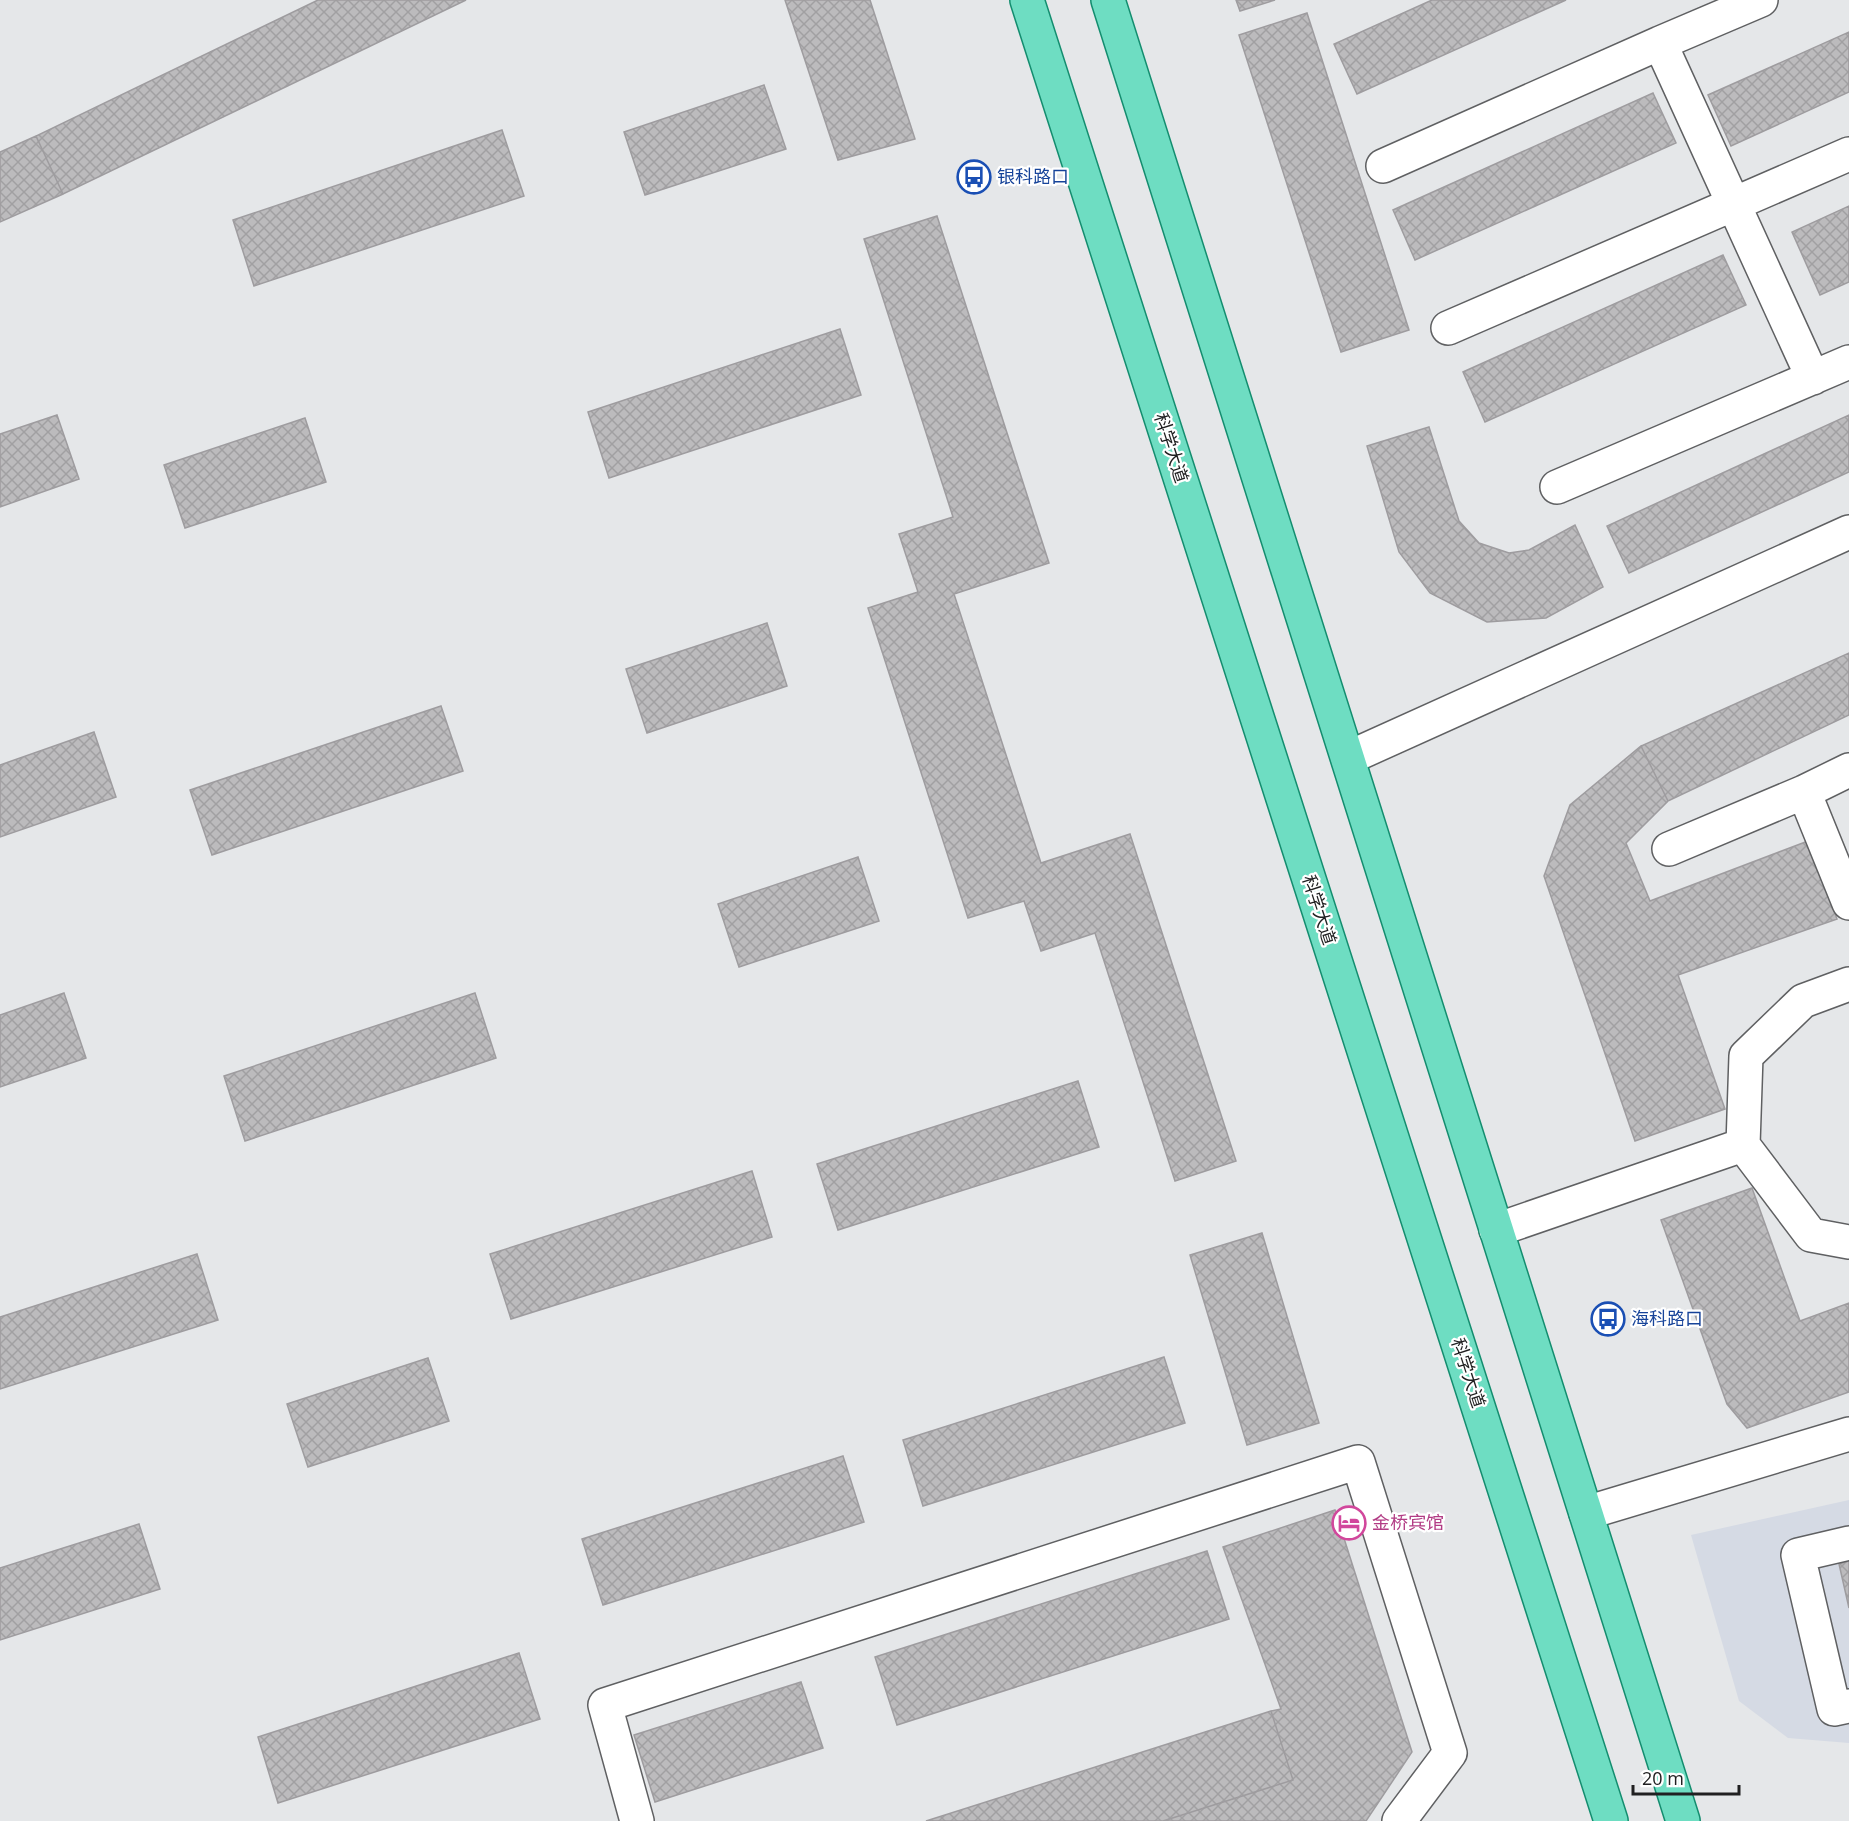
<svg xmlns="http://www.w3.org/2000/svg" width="1849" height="1821" font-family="'Open Sans','Noto Sans SC',sans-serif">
  <defs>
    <pattern id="building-cross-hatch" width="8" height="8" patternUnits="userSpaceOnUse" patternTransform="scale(1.5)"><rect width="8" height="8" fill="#bcbbbd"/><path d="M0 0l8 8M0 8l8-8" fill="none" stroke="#a1a0a2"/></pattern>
  </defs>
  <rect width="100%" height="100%" fill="#e5e7e9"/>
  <path fill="#d5dae4" d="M1849 1500V1743L1788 1738 1739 1701 1691 1535Z"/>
  <path fill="url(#building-cross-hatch)" stroke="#9e9c9f" stroke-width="1.5" d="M318 0H466L63 194 36 136Z
    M785 0H870L915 139 838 160Z
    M1236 0H1275L1240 11Z
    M1432 0H1566L1357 94 1334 44Z
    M1307 13 1409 330 1341 352 1239 35Z
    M1849 32V92L1731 146 1708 95Z
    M764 85 786 149 645 195 624 132Z
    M1653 93 1676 143 1415 260 1393 210Z
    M502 130 524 196 254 286 233 220Z
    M36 136 63 194 0 222V152Z
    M1849 206V282L1820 295 1792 232Z
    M937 216 1049 563 954 594 1041 863 1130 834 1236 1161 1175 1181 1095 933 1041 951 1024 901 968 918 868 608 918 592 899 534 953 517 864 239Z
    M1723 255 1746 305 1485 422 1463 372Z
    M840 329 861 395 609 478 588 412Z
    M57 415 79 479 0 507V434Z
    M1849 415V472L1629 573 1607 526Z
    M305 418 326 482 185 528 164 465Z
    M1429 427 1459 521 1479 543 1509 553 1529 550 1575 525 1603 587 1546 618 1487 622 1430 593 1399 552 1367 446Z
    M767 623 787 686 647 733 626 669Z
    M1849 653V715L1668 801 1641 746Z
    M441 706 463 771 212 855 190 790Z
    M94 732 116 797 0 837V765Z
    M1641 746 1668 801 1626 843 1650 901 1808 841 1837 919 1678 975 1725 1109 1635 1141 1544 876 1570 805Z
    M858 857 879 921 739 967 718 904Z
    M64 993 86 1058 0 1087V1015Z
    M475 993 496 1058 245 1141 224 1076Z
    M1078 1081 1099 1147 838 1230 817 1164Z
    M752 1171 772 1237 511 1319 490 1254Z
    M1752 1188 1800 1321 1849 1303V1392L1747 1428 1727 1404 1661 1220Z
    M1262 1233 1319 1423 1247 1445 1190 1255Z
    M197 1254 218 1320 0 1389V1317Z
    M1164 1357 1185 1423 923 1506 903 1440Z
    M428 1358 449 1421 308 1467 287 1404Z
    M843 1456 864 1522 603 1605 582 1539Z
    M1335 1510 1412 1752 1366 1821H1163L1293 1780 1271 1711 1281 1709 1223 1547Z
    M139 1524 160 1589 0 1640V1568Z
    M1207 1551 1229 1619 897 1725 875 1657Z
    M1849 1561V1608L1839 1564Z
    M519 1653 540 1719 278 1803 258 1737Z
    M801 1682 823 1748 655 1802 634 1735Z
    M1271 1711 1293 1780 1163 1821H926Z"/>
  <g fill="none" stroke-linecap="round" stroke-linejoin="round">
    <g stroke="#5f6062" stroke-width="36">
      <path id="minor" d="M1761 0 1660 43 1813 378
        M1383 166 1660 43
        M1448 328 1849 154
        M1557 487 1849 362
        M1348 758 1849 532
        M1804 792 1849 903
        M1669 849 1804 792 1849 770
        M1743 1145 1746 1056 1803 1001 1849 984
        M1496 1230 1743 1145 1811 1235 1849 1242
        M1586 1513 1849 1434
        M1849 1543 1798 1555 1834 1709 1849 1706
        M637 1821 605 1705 1358 1462 1450 1753 1399 1821"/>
    </g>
    <g stroke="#148d6f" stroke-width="36">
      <path id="major" d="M1027 0 1611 1821
        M1108 0 1683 1821"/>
    </g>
    <use href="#minor" stroke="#fff" stroke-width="33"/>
    <use href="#major" stroke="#6eddc2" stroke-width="33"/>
  </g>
  <defs>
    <g id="bus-ring" transform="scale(1.725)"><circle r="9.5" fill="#fff" stroke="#1a4fb4" stroke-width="1.5"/><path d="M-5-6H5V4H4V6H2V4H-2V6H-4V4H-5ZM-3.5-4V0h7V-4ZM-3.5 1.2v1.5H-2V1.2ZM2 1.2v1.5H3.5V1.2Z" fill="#1a4fb4"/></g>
    <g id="hotel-ring" transform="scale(1.725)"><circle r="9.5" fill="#fff" stroke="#d1479c" stroke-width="1.5"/><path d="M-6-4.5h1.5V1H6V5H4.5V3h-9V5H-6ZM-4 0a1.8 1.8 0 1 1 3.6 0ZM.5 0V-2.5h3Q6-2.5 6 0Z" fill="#d1479c"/></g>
  </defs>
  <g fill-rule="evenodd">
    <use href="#bus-ring" x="974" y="177"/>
    <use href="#bus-ring" x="1608" y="1319"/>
    <use href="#hotel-ring" x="1349" y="1523"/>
  </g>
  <g text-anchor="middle" stroke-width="4.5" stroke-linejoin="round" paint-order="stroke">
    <g font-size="18" fill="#164399" stroke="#fff" text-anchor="start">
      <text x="997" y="183">银科路口</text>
      <text x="1631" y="1325">海科路口</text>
    </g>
    <g font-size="18" fill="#202021" stroke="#fff">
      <text transform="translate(1171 448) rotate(72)" y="6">科学大道</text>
      <text transform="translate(1319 910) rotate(72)" y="6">科学大道</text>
      <text transform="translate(1468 1373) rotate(72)" y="6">科学大道</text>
    </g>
    <g font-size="18" fill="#b23c85" stroke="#fff" text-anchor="start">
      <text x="1372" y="1529">金桥宾馆</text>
    </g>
  </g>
  <path d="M1633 1785v9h106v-9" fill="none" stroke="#202021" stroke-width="3"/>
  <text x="1642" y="1785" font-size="18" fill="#202021" stroke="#ffffff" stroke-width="4.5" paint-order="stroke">20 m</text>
</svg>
